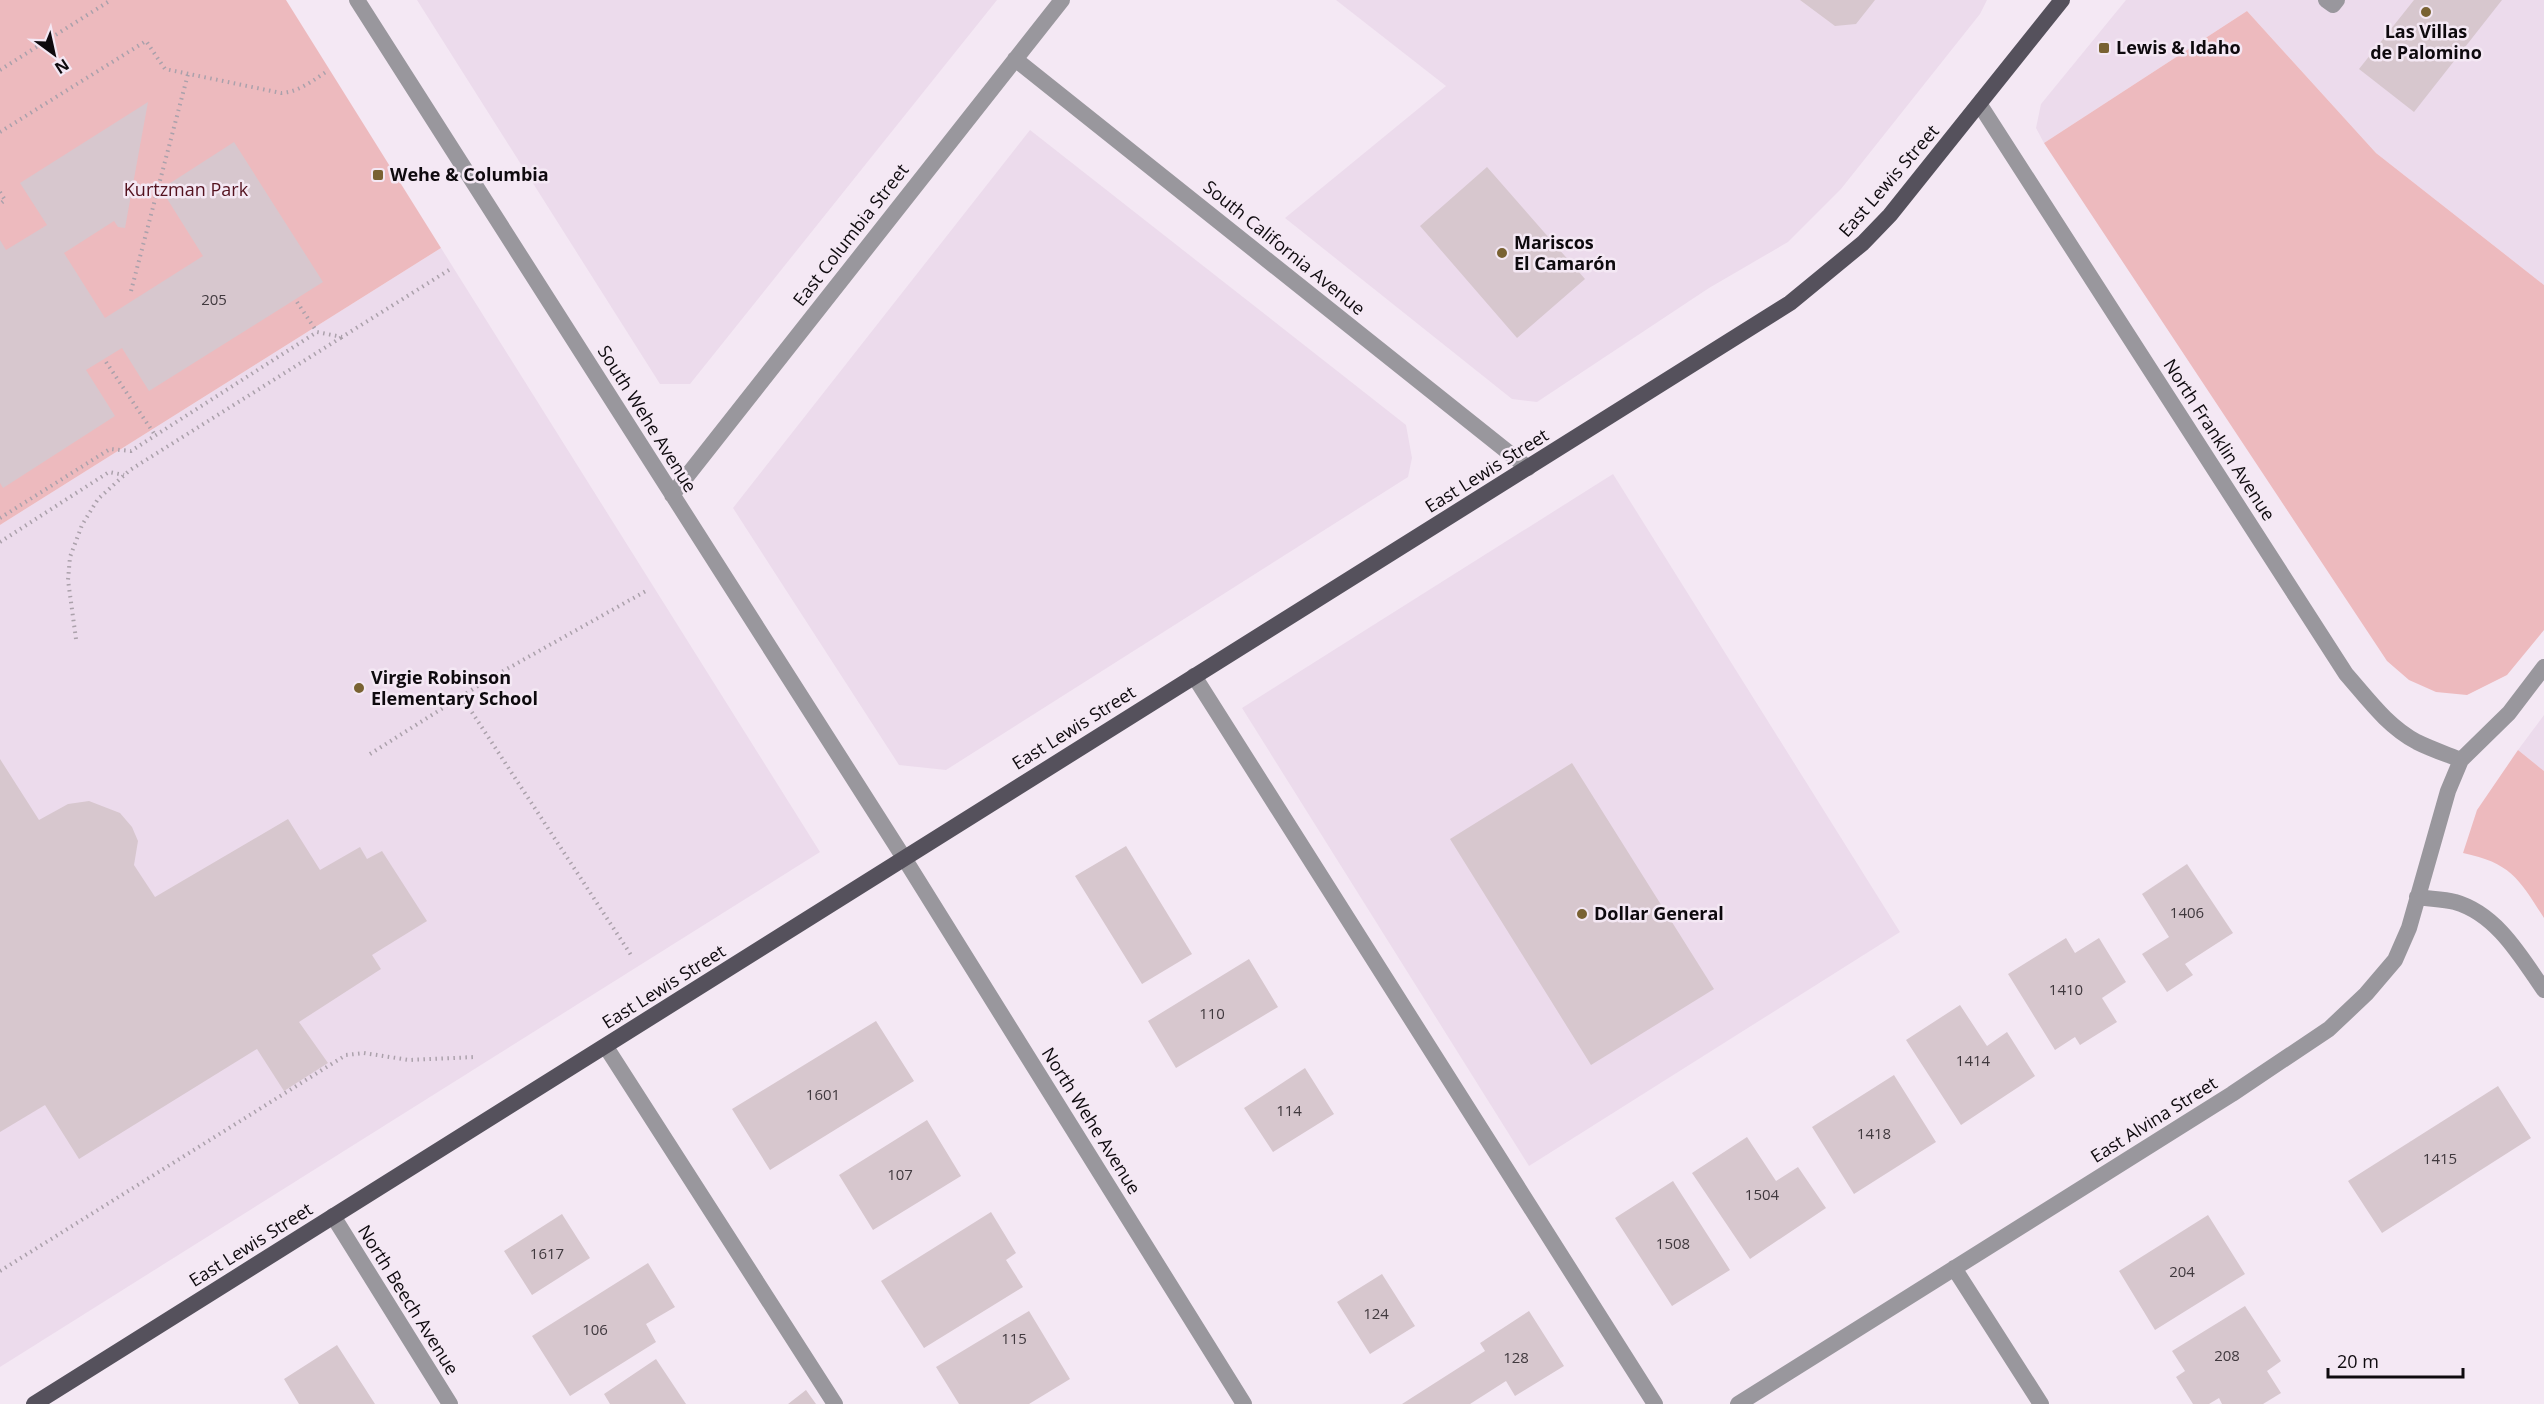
<svg xmlns="http://www.w3.org/2000/svg" width="2544" height="1404" font-family="'Open Sans',sans-serif">
  <rect width="100%" height="100%" fill="#f4e8f4"/>
  <path fill="#ecdbec" d="M417 0H997L690 384H660Z
    M1336 0H1987L1980 14 1841 189 1788 242 1709 288 1537 402 1512 399 1285 218 1446 86Z
    M2126 0H2544V285L2376 153 2247 11 2044 143 2036 128 2041 104Z
    M1030 130 1406 425 1412 458 1408 477 946 770 899 765 733 508Z
    M441 248 820 852 0 1367V525Z
    M1613 474 1900 932 1529 1166 1242 708Z
    M2544 715V771L2518 750Z"/>
  <path fill="#edbabe" d="M0 0H286L441 248 0 525Z
    M2247 11 2376 153 2544 285V630L2507 675 2467 695 2436 692 2409 680 2387 661 2044 143Z
    M2518 750 2544 771V918C2519 879 2511 863 2463 853L2477 810Z"/>
  <path fill="#d7c7ce" d="M1800 0H1875L1856 24 1835 26Z
    M2414 0H2502L2414 112 2359 69Z
    M148 102 125 228 118 227 114 221 64 253 105 318 203 256 161 189 234 142 323 282 149 391 122 348 86 370 115 416 3 488 0 483V240L6 250 47 225 20 183Z
    M1487 167 1585 279 1517 338 1420 226Z
    M0 759 39 820 68 804 89 801 120 813 132 827 138 841 134 865 155 897 288 819 320 870 360 847 367 859 382 851 427 921 372 955 381 969 299 1022 328 1063 284 1091 257 1049 79 1159 45 1105 0 1132Z
    M1572 763 1714 989 1591 1065 1450 839Z
    M1126 846 1192 954 1142 984 1075 876Z
    M2187 864 2233 933 2185 964 2193 975 2167 992 2142 954 2169 937 2142 894Z
    M2066 938 2075 953 2099 938 2126 982 2102 998 2117 1022 2080 1045 2075 1037 2055 1050 2008 974Z
    M1249 959 1278 1007 1176 1068 1148 1021Z
    M1960 1005 1987 1046 2007 1032 2035 1076 1961 1125 1906 1040Z
    M876 1021 914 1081 770 1170 732 1109Z
    M1305 1068 1334 1114 1273 1152 1244 1108Z
    M1894 1075 1936 1142 1854 1194 1812 1127Z
    M2498 1086 2531 1138 2382 1233 2348 1181Z
    M927 1120 961 1176 873 1230 839 1175Z
    M1747 1137 1776 1181 1798 1167 1826 1208 1750 1259 1692 1173Z
    M1673 1181 1730 1270 1672 1306 1615 1218Z
    M991 1212 1016 1253 1006 1260 1023 1287 924 1348 881 1281Z
    M562 1214 590 1258 532 1295 504 1251Z
    M2208 1215 2245 1274 2155 1330 2119 1271Z
    M648 1263 675 1307 646 1324 656 1342 570 1396 532 1336Z
    M1382 1274 1415 1326 1370 1354 1337 1302Z
    M2245 1306 2281 1361 2267 1371 2281 1393 2263 1404H2222L2219 1398 2209 1404H2193L2176 1377 2185 1371 2172 1351Z
    M1029 1311 1070 1379 1029 1404H959L936 1367Z
    M1529 1311 1564 1366 1515 1396 1506 1381 1470 1404H1402L1485 1351 1480 1343Z
    M337 1345 375 1404H299L284 1379Z
    M656 1359 686 1404H610L604 1394Z
    M806 1390 816 1404H788Z"/>
  <g fill="none" stroke-linecap="round" stroke-linejoin="round">
    <path stroke="#aba1ab" stroke-width="4" stroke-dasharray="1.5 4.5" stroke-linecap="butt" d="M0 70 111 0
      M0 132 146 41 165 69 281 93C299 92 312 81 326 72
      M0 192 5 200 0 204
      M131 291 188 74
      M297 302 317 332
      M106 362 155 435
      M0 518 110 449 131 451 317 332 342 337 449 270
      M0 542 109 472 124 475
      M76 639 68 580 70 557 82 525 98 499 130 470 342 337
      M462 697 631 955
      M370 754 489 679 646 591
      M0 1271 346 1055 364 1053 409 1060 475 1057"/>
    <path stroke="#99979d" stroke-width="16" d="M2326 0 2333 5 2337 0
      M1194 676 1655 1404
      M606 1047 835 1404"/>
    <path stroke="#99979d" stroke-width="16" d="M357 0 904 858 1244 1404
      M1015 59 1528 468
      M1980 105 2346 674C2368 699 2387 726 2417 742 2431 749 2446 754 2461 760
      M672 495 1062 0
      M2417 897C2430 899 2443 899 2455 902 2497 914 2521 957 2544 990
      M333 1216 450 1404
      M1954 1268 2041 1404
      M1738 1404 2232 1094 2329 1029 2366 994 2395 960 2409 928 2448 791 2461 760 2509 713 2544 667"/>
    <path stroke="#55515c" stroke-width="16" d="M34 1404 1790 303 1863 243 1890 215 2062 0"/>
  </g>
  <g fill="#796232" stroke="#f4e8f4" stroke-width="2">
    <circle cx="2426" cy="12" r="6"/>
    <rect x="2098" y="42" width="12" height="12" rx="3"/>
    <rect x="372" y="169" width="12" height="12" rx="3"/>
    <circle cx="1502" cy="253" r="6"/>
    <circle cx="359" cy="688" r="6"/>
    <circle cx="1582" cy="914" r="6"/>
  </g>
  <g text-anchor="middle" stroke-width="5" stroke-linejoin="round" paint-order="stroke">
    <g font-size="15" fill="#40393e">
      <text x="214" y="305">205</text>
      <text x="2187" y="918">1406</text>
      <text x="2066" y="995">1410</text>
      <text x="1212" y="1019">110</text>
      <text x="1973" y="1066">1414</text>
      <text x="823" y="1100">1601</text>
      <text x="1289" y="1116">114</text>
      <text x="1874" y="1139">1418</text>
      <text x="2440" y="1164">1415</text>
      <text x="900" y="1180">107</text>
      <text x="1762" y="1200">1504</text>
      <text x="1673" y="1249">1508</text>
      <text x="547" y="1259">1617</text>
      <text x="2182" y="1277">204</text>
      <text x="1376" y="1319">124</text>
      <text x="595" y="1335">106</text>
      <text x="1014" y="1344">115</text>
      <text x="2227" y="1361">208</text>
      <text x="1516" y="1363">128</text>
    </g>
    <g font-size="18" font-weight="bold" fill="#0e0a0e" stroke="#f4e8f4" text-anchor="start">
      <text x="2426" y="38" text-anchor="middle">Las Villas<tspan x="2426" dy="21">de Palomino</tspan></text>
      <text x="2116" y="54">Lewis &amp; Idaho</text>
      <text x="390" y="181">Wehe &amp; Columbia</text>
      <text x="1514" y="249">Mariscos<tspan x="1514" dy="21">El Camarón</tspan></text>
      <text x="371" y="684">Virgie Robinson<tspan x="371" dy="21">Elementary School</tspan></text>
      <text x="1594" y="920">Dollar General</text>
    </g>
    <g font-size="18" fill="#0e0a0e" stroke="#f4e8f4">
      <text transform="translate(1889 181) rotate(-49)" y="6">East Lewis Street</text>
      <text transform="translate(851 235) rotate(-52)" y="6">East Columbia Street</text>
      <text transform="translate(1284 248) rotate(39)" y="6">South California Avenue</text>
      <text transform="translate(647 419) rotate(58)" y="6">South Wehe Avenue</text>
      <text transform="translate(2219 440) rotate(57)" y="6">North Franklin Avenue</text>
      <text transform="translate(1487 471) rotate(-32)" y="6">East Lewis Street</text>
      <text transform="translate(1074 728) rotate(-32)" y="6">East Lewis Street</text>
      <text transform="translate(664 987) rotate(-32)" y="6">East Lewis Street</text>
      <text transform="translate(2154 1120) rotate(-32)" y="6">East Alvina Street</text>
      <text transform="translate(1091 1121) rotate(58)" y="6">North Wehe Avenue</text>
      <text transform="translate(251 1245) rotate(-32)" y="6">East Lewis Street</text>
      <text transform="translate(408 1300) rotate(58)" y="6">North Beech Avenue</text>
    </g>
    <g font-size="18" fill="#53111e" stroke="#f4e8f4">
      <text x="186" y="196">Kurtzman Park</text>
    </g>
  </g>
  <g transform="translate(54 54) rotate(147)" stroke="#f4e8f4" stroke-width="4.5" paint-order="stroke">
  <path d="M0-4.5L10 22L0 15L-10 22Z" fill="#0e0a0e"/>
  <text y="-9" font-size="16" font-weight="bold" text-anchor="middle" fill="#0e0a0e">N</text>
  </g>
  <path d="M2328 1368v9h135v-9" fill="none" stroke="#0e0a0e" stroke-width="3"/>
  <text x="2337" y="1368" font-size="18" fill="#0e0a0e" stroke="#f4e8f4" stroke-width="4.5" paint-order="stroke">20 m</text>
</svg>
